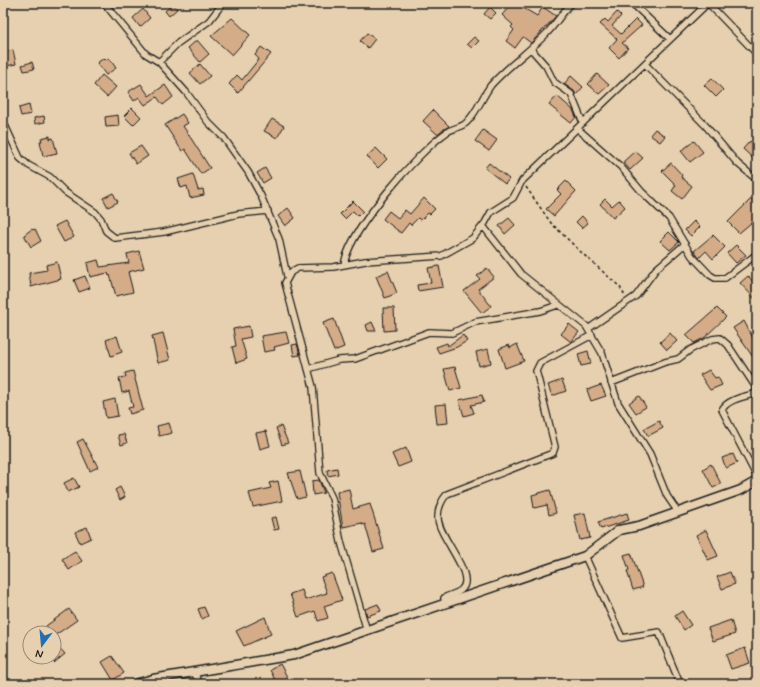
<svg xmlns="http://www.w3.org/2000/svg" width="760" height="687" font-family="Mynerve,sans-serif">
  <rect width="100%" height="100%" fill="#e6d0af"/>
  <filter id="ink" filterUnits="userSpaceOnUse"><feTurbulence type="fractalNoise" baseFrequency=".025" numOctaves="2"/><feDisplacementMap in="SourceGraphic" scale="8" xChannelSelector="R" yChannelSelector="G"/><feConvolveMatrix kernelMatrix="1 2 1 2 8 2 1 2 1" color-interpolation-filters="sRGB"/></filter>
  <g filter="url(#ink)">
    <path fill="#d5ac88" stroke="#1c1c1c" d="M504 3H523L520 6 537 16 543 7 556 16 531 43 523 37 515 48 506 41 514 30 511 27 513 25 502 15 509 7Z
      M173 4 177 9 169 16 165 11Z
      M490 7 496 13 490 19 484 14Z
      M143 9 150 18 140 27 133 18Z
      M617 12 621 16 612 26 621 34 636 19 642 25 622 43 628 48 619 58 609 48 617 39 600 24 605 19 608 22Z
      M232 18 250 35 232 55 211 36Z
      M367 33 375 39 368 48 360 41Z
      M474 37 479 41 472 48 467 44Z
      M197 40 209 54 200 62 188 48Z
      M261 47 271 54 238 93 229 84 237 75 242 80 259 59 255 55Z
      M13 50 16 64 6 66 3 52Z
      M104 58 106 60 109 58 116 68 106 75 97 63Z
      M32 62 34 69 24 71 22 65Z
      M200 64 210 76 200 84 190 73Z
      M597 74 609 85 599 94 588 84Z
      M102 75 116 87 107 97 94 85Z
      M571 76 583 87 576 95 574 91 564 84Z
      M712 78 723 90 716 97 704 85Z
      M141 84 149 96 165 85 173 97 163 105 157 97 145 105 139 97 134 101 128 92Z
      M557 96 573 110 576 117 571 123 549 105Z
      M29 105 31 114 21 116 19 108Z
      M132 108 141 117 133 125 124 116Z
      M433 110 449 126 437 134 423 121Z
      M182 114 188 123 183 126 210 168 201 174 185 149 182 151 165 125Z
      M118 115 119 126 106 127 105 117Z
      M44 116 45 122 35 124 34 118Z
      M272 119 284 126 277 138 264 131Z
      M655 129 665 136 660 142 650 135Z
      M483 130 497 140 489 151 475 141Z
      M50 136V139L53 138 57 153 43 156 40 141H42L41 138Z
      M694 141 703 152 690 162 681 151Z
      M750 141 757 148V162L743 149Z
      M141 146 148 156 136 164 129 153Z
      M376 148 387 159 378 168 367 156Z
      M635 151 643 158 630 170 623 162Z
      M489 163 509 179 505 184 485 168Z
      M671 163 682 175 681 177 692 186 682 199 672 191 676 185 662 171Z
      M265 168 271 178 263 183 257 173Z
      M193 174 198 190 203 189 204 195 190 198 187 186 181 188 178 179Z
      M566 181 576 191 554 216 546 209 561 194 557 190Z
      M113 193 118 202 108 207 103 198Z
      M424 198 435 209 430 214 428 213 421 220 418 218 411 225 409 223 401 233 383 219 389 211 398 218 405 210 410 214Z
      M605 199 612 206 619 200 625 207 613 218 600 204Z
      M751 199 757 205V218L739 233 728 222Z
      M353 201 363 211 358 216 353 211 345 219 340 214Z
      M288 208 295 218 285 226 278 216Z
      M582 216 588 223 582 228 576 222Z
      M509 218 515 225 505 234 499 226Z
      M65 221 74 237 64 242 55 226Z
      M694 221 700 227 691 236 685 230Z
      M32 229 33 230 35 229 41 241 31 247 24 235Z
      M669 232 679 242 670 250 660 241Z
      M713 235 725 247 713 259 706 251 699 258 694 251Z
      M736 245 746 255 736 263 727 253Z
      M139 251 144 268 128 272 133 292 116 296 110 275 109 276 108 273 90 277 87 263 98 260 100 267 129 263 127 254Z
      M57 262 61 279 31 287 29 273 47 270 46 265Z
      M439 266 443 287 418 291 417 285 431 283 428 268Z
      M487 268 494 277 478 289 491 306 482 313 464 291 480 279 477 276Z
      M388 271 397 293 385 298 376 276Z
      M85 276 90 288 79 292 74 280Z
      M748 276 757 286V301L740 283Z
      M383 308H394L395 330 384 331Z
      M717 308 726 317 704 338 694 343 686 335Z
      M334 319 344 347 334 351 323 323Z
      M744 321 753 338 757 335V363L733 328Z
      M372 322 376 331H368L366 325Z
      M569 324 579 332 571 342 561 334Z
      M249 326 251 337 241 339 247 359 236 363 232 347 236 346 233 329Z
      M286 332 289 343 274 347 275 350 264 352 261 336Z
      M163 333 170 360 158 363 152 336Z
      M670 333 677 341 667 350 660 342Z
      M463 335 467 341 457 347 439 353 436 347 447 343 448 346Z
      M117 336 122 352 111 356 106 340Z
      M297 344 300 355 294 356 292 345Z
      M517 344 524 361 505 368 499 349 509 345 510 348Z
      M488 349 491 363 479 366 476 352Z
      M588 351 591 364 581 366 578 354Z
      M455 367 461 388 450 391 444 369Z
      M709 370 715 378 718 377 722 385 710 390 700 375Z
      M133 371 143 410 130 414 128 408 133 407 129 391 122 393 119 378 126 377 125 373Z
      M562 380 566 391 552 396 548 385Z
      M601 385 606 396 591 401 587 390Z
      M482 395 484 402 471 405 474 413 464 416 459 400Z
      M639 396 646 407 636 413 629 403Z
      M115 399 118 416 106 418 103 402Z
      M446 404 448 423 437 424 435 405Z
      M659 421 663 428 648 436 644 429Z
      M169 423 172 433 159 436 157 426Z
      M281 426 288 443 282 445 276 428Z
      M266 431 270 446 260 449 256 433Z
      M124 434 127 443 121 445 118 435Z
      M83 439 98 467 90 471 77 442Z
      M406 448 411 462 398 467 392 454Z
      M733 454 737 463 726 468 722 458Z
      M711 464 721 484 713 488 703 469Z
      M337 468 338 474 328 476 327 470Z
      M300 471 306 497 297 499 288 473Z
      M74 478 79 487 68 492 64 483Z
      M319 480 324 493 313 495 312 481Z
      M278 481 282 501 253 507 249 493 271 488 269 483Z
      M120 487 125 497 120 500 115 490Z
      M349 489 353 509 370 504 384 549 373 552 365 524 362 525V523L343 527 337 492Z
      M550 490 556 513 549 515 547 505 534 508 532 495Z
      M585 513 590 538 580 540 574 515Z
      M627 513 629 520 601 529 598 522Z
      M276 517 279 529 274 530 271 518Z
      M87 527 91 538 80 543 75 532Z
      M706 530 718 556 708 560 696 535Z
      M75 551 82 561 69 570 62 559Z
      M631 553 643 587 633 590 627 571 629 570 624 555Z
      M730 572 735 584 722 589 717 577Z
      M332 573 342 600 324 606 328 618 318 621 315 611 298 617 290 594 302 590 305 600 327 593 321 577Z
      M378 604 381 611 367 616 365 609Z
      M204 607 208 616 202 619 198 609Z
      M69 609 77 620 54 636V633H51L46 626Z
      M682 611 691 625 684 630 675 616Z
      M265 617 271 634 244 646 236 631Z
      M731 620 735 634 713 641 708 628Z
      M54 642 65 654 54 663Z
      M745 648 750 663 731 669 726 655Z
      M112 656 124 673 113 680 102 662Z
      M280 664 291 684H277L270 670Z"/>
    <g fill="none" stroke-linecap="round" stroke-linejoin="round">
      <g stroke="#1c1c1c" stroke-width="8">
        <path id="street" d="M104 3 146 54 159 62 186 92 208 122 224 138 248 172 261 196 279 239 287 276
          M632 3 670 39
          M708 3 757 54
          M531 49 546 66 554 82 571 94 583 123
          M159 62 178 43 209 21 223 3
          M645 64 705 125 737 163 757 180
          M3 121 20 158 28 165 50 177 65 192 95 212 101 219 106 231 115 238 164 232 238 214 268 211
          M578 129 621 167 642 192 669 218 692 256 710 275 715 278H725L757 254
          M483 226 521 274 586 326 602 353 618 403 650 454 667 496 678 512
          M344 265C349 230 418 152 447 132 453 128 460 128 466 123 477 113 482 97 491 85 508 66 530 51 547 33 556 24 562 12 572 3
          M588 329 636 296 656 269 685 244
          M308 369 339 360 355 359 429 332 452 333 475 322 540 311 558 305
          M611 383 665 362 678 359 690 350 712 339 720 338 728 345 757 389
          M757 393C747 396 727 399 722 410L757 477
          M585 556 622 638 659 632 680 684
          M445 604 444 598C449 595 456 594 461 590 478 576 437 536 438 517 438 508 441 501 447 494L553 453 555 447 538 378 536 371 540 363 592 335
          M367 631 341 542 332 498 320 473 313 387 285 283 291 272 298 268 333 267 365 261 441 256 473 238 485 223 491 212 513 198 522 181 708 3
          M194 672 200 684"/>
      </g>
      <g stroke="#1c1c1c" stroke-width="11">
        <path id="secondary" d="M135 684 153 679 294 655 585 556 619 530 639 526 741 490 757 481"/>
      </g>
      <path stroke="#1c1c1c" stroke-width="1.5" stroke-dasharray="3 3" stroke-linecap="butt" d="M526 187 551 223 583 254 620 287 625 296"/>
      <use href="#street" stroke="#e6d0af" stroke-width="5.5"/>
      <use href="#secondary" stroke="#e6d0af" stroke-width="8"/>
    </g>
  </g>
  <rect width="760" height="687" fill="none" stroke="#e6d0af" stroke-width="16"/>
  <rect x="8" y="8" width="744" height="671" fill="none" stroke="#1c1c1c" stroke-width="1.5" filter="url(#ink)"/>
  <g transform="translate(42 645) rotate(196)"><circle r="19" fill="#e6d0af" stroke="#958874"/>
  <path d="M0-3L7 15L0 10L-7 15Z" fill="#1f6fb2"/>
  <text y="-6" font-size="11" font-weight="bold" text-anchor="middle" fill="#1c1c1c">N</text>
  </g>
</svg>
